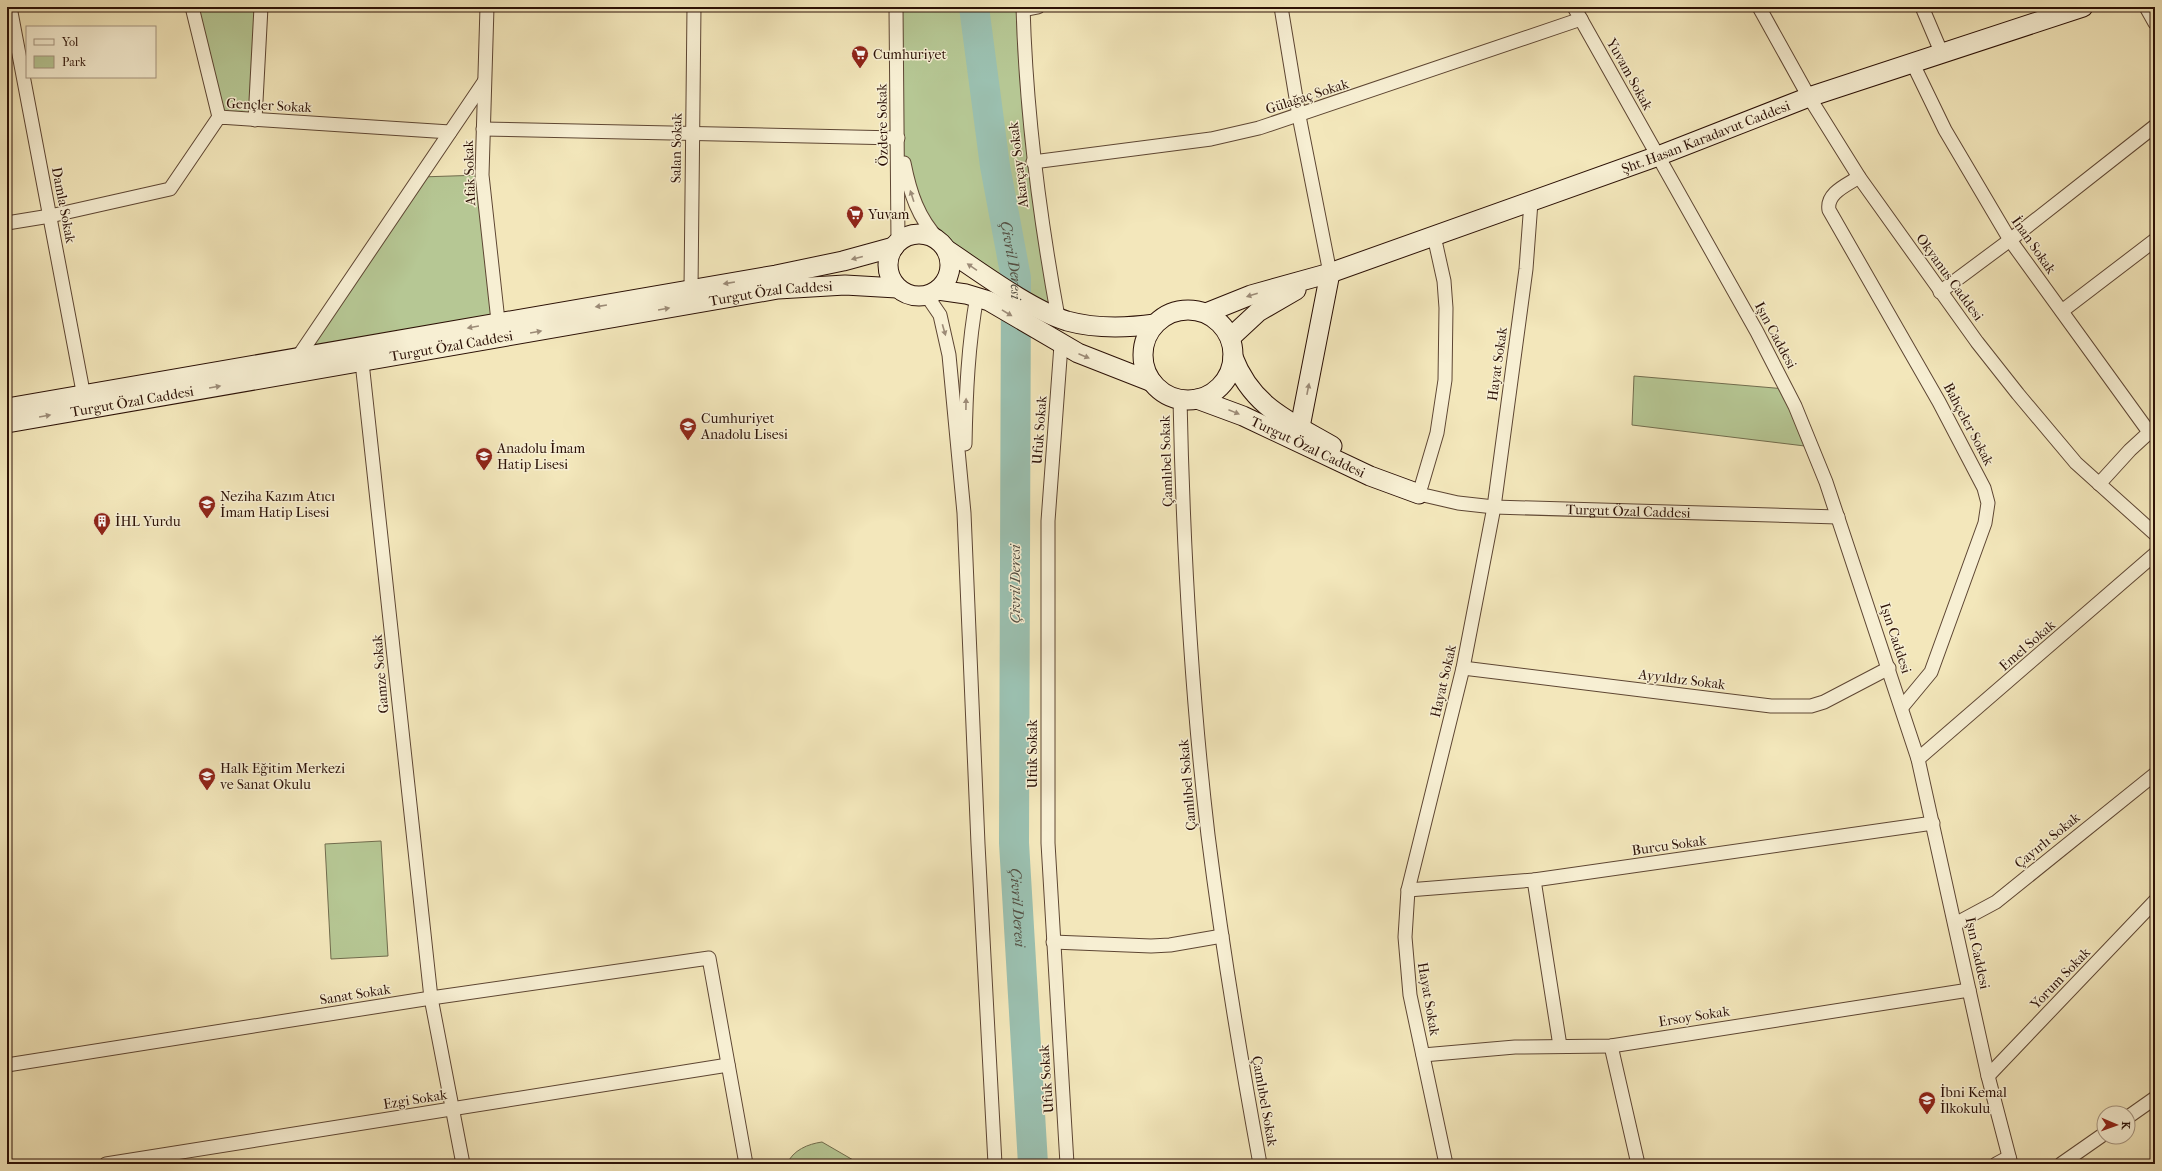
<svg xmlns="http://www.w3.org/2000/svg" width="2162" height="1171" font-family="'IM FELL French Canon',serif">
  <rect width="100%" height="100%" fill="#f3e7bb"/>
  <filter id="stains"><feTurbulence type="fractalNoise" baseFrequency=".005" numOctaves="4"/><feColorMatrix values="0 0 0 0 .2 0 0 0 0 .09 0 0 0 0 .02 0 0 0 .5 -.17"/></filter>
  <radialGradient id="worn" r=".72"><stop offset=".6" stop-color="#630" stop-opacity="0"/><stop offset="1" stop-color="#630" stop-opacity=".3"/></radialGradient>
  <path fill="#b6c794" stroke="#716c4d" d="M192 7H261L255 120 219 117Z
    M896 7H1023L1058 317 947 250 918 213 898 138Z
    M482 175 499 323 298 357 420 177Z
    M1634 376 1786 389 1813 447 1632 425Z
    M381 841 388 956 331 959 325 844Z
    M822 1142 860 1164H787C793 1150 808 1144 822 1142Z"/>
  <g fill="none" stroke-linecap="round" stroke-linejoin="round">
    <path stroke="#9bc0b0" stroke-width="30" id="s1" d="M974 7 995 166 1016 278 1014 843 1033 1164"/>
    <g stroke="#5e4633" stroke-width="15">
      <g id="street">
        <path d="M10 7 85 402"/>
        <path d="M192 7 219 117"/>
        <path d="M487 7 482 175 499 330"/>
        <path d="M896 7 898 242"/>
        <path d="M1023 7C1026 112 1039 214 1058 317"/>
        <path d="M1281 7 1299 116 1330 273"/>
        <path d="M1574 7 1757 332 1795 406 1826 482 1918 759 1988 1076 2011 1164"/>
        <path d="M1759 7 1809 97 1859 177 1977 342 2018 394 2076 463 2155 534"/>
        <path d="M1922 7 1942 54"/>
        <path d="M2146 7 2155 23"/>
        <path d="M1023 10 1038 7"/>
        <path d="M1913 64 1945 130 2010 240 2149 432"/>
        <path d="M255 120 261 7"/>
        <path d="M483 129 898 138"/>
        <path d="M1033 162 1211 139 1259 128 1581 19"/>
        <path d="M904 163C910 193 918 218 939 240"/>
        <path d="M1859 177C1847 185 1826 193 1829 210L1939 402 1984 488 1988 503 1985 523 1931 672 1902 707"/>
        <path d="M7 223 50 216 170 189 219 117 450 132"/>
        <path id="s2" d="M1434 236 1444 281 1446 308 1445 380 1437 433 1419 494 1458 503 1494 507 1838 517"/>
        <path d="M691 289 694 7"/>
        <path d="M1940 292 2010 240 2155 126"/>
        <path d="M927 296 940 315 949 355 964 513 978 844 995 1164"/>
        <path d="M2062 311 2155 240"/>
        <path d="M1061 345 1048 521V843L1067 1164"/>
        <path d="M361 353 431 998 463 1164"/>
        <path d="M298 357 484 82"/>
        <path d="M1180 399C1183 545 1191 691 1208 835 1222 946 1240 1055 1260 1164"/>
        <path d="M965 444C966 394 968 345 977 296"/>
        <path d="M2099 484 2130 450 2155 427"/>
        <path d="M1463 668 1771 706H1811L1824 702 1889 668"/>
        <path d="M1918 759 2155 554"/>
        <path d="M1534 880 1560 1046"/>
        <path d="M1408 890 1534 880 1933 823"/>
        <path d="M1955 924 1996 902 2155 774"/>
        <path d="M1053 942 1151 946 1170 945 1222 936"/>
        <path d="M1611 1046 1638 1164"/>
        <path d="M1423 1055 1515 1047 1611 1046 1969 990"/>
        <path d="M7 1065 431 998 709 958 746 1164"/>
        <path d="M1988 1076 2155 901"/>
        <path d="M2128 1117 2155 1098"/>
        <path d="M106 1164 728 1065"/>
        <path d="M1446 1164 1410 995 1405 937 1408 890 1463 668 1494 507 1526 269 1531 202"/>
        <path d="M1996 1164 2009 1157"/>
        <path d="M2061 1164 2104 1134"/>
      </g>
    </g>
    <g stroke="#2c1106" stroke-width="21">
      <g id="secondary">
        <circle cx="919" cy="265" r="31"/>
        <path d="M947 250C980 272 1031 310 1067 321 1096 329 1126 328 1155 324"/>
        <path d="M938 290 966 294 989 301 1078 353 1152 382"/>
        <circle cx="1188" cy="355" r="45"/>
        <path id="s3" d="M1206 313 1251 295 1330 273 1658 156 1809 97 2083 7"/>
        <path d="M1230 338 1258 312 1296 290"/>
        <path d="M1233 357C1252 407 1289 421 1332 446"/>
        <path id="s4" d="M1197 399 1243 416 1370 476 1419 494"/>
        <path d="M7 408 776 275 843 261 894 247"/>
        <path id="s5" d="M7 423 778 289 845 285 897 288"/>
        <path d="M1300 427 1330 273"/>
      </g>
    </g>
    <use href="#street" stroke="#f7efd3" stroke-width="13"/>
    <use href="#secondary" stroke="#f7efd3" stroke-width="19"/>
  </g>
  <defs><path id="oneway-solid" d="M-6-.8H1V-3.2L6.5 0L1 3.2V.8H-6Z"/></defs>
  <g fill="#9c8b77">
    <use href="#oneway-solid" transform="translate(912 196) rotate(-108)"/>
    <use href="#oneway-solid" transform="translate(857 258) rotate(166)"/>
    <use href="#oneway-solid" transform="translate(972 267) rotate(-146)"/>
    <use href="#oneway-solid" transform="translate(729 283) rotate(171)"/>
    <use href="#oneway-solid" transform="translate(1252 295) rotate(163)"/>
    <use href="#oneway-solid" transform="translate(601 306) rotate(171)"/>
    <use href="#oneway-solid" transform="translate(664 309) rotate(-10)"/>
    <use href="#oneway-solid" transform="translate(1007 313) rotate(31)"/>
    <use href="#oneway-solid" transform="translate(473 327) rotate(170)"/>
    <use href="#oneway-solid" transform="translate(944 330) rotate(74)"/>
    <use href="#oneway-solid" transform="translate(536 332) rotate(-10)"/>
    <use href="#oneway-solid" transform="translate(1084 356) rotate(23)"/>
    <use href="#oneway-solid" transform="translate(215 387) rotate(-10)"/>
    <use href="#oneway-solid" transform="translate(1308 389) rotate(-79)"/>
    <use href="#oneway-solid" transform="translate(966 404) rotate(-89)"/>
    <use href="#oneway-solid" transform="translate(1234 412) rotate(22)"/>
    <use href="#oneway-solid" transform="translate(45 416) rotate(-10)"/>
  </g>
  <defs>
    <g id="supermarket-pin" transform="scale(0.9)"><path d="M0 17L-7.5 6A9.5 9.5 0 1 1 7.5 6Z" fill="#8f2418" stroke="#f7efd3"/><path d="M-6-5.5h2.5l.6 2H6L4.5 2H-2.5L-4.4-4H-6ZM-1.5 3.2a1.3 1.3 0 1 0 .1 0ZM3 3.2a1.3 1.3 0 1 0 .1 0Z" fill="#fff"/></g>
    <g id="school-pin" transform="scale(0.9)"><path d="M0 17L-7.5 6A9.5 9.5 0 1 1 7.5 6Z" fill="#8f2418" stroke="#f7efd3"/><path d="M0-5L7-2L0 1L-7-2ZM-4 1L0 2.5L4 1V4Q0 6-4 4Z" fill="#fff"/></g>
    <g id="building-pin" transform="scale(0.9)"><path d="M0 17L-7.5 6A9.5 9.5 0 1 1 7.5 6Z" fill="#8f2418" stroke="#f7efd3"/><path d="M-4-6H4V6H1V3H-1V6H-4ZM-2.5-4.3h1.7v1.8h-1.7ZM.8-4.3h1.7v1.8H.8ZM-2.5-1h1.7V.8h-1.7ZM.8-1h1.7V.8H.8Z" fill="#fff"/></g>
  </defs>
  <g fill-rule="evenodd">
    <use href="#supermarket-pin" x="860" y="54"/>
    <use href="#supermarket-pin" x="855" y="214"/>
    <use href="#school-pin" x="688" y="426"/>
    <use href="#school-pin" x="484" y="456"/>
    <use href="#school-pin" x="207" y="504"/>
    <use href="#building-pin" x="102" y="521"/>
    <use href="#school-pin" x="207" y="776"/>
    <use href="#school-pin" x="1927" y="1100"/>
  </g>
  <g text-anchor="middle" stroke-width="3" stroke-linejoin="round" paint-order="stroke">
    <g font-size="14" fill="#2c1106" stroke="#f7efd3" text-anchor="start">
      <text x="873" y="59">Cumhuriyet</text>
      <text x="868" y="219">Yuvam</text>
      <text x="701" y="423">Cumhuriyet<tspan x="701" dy="16">Anadolu Lisesi</tspan></text>
      <text x="497" y="453">Anadolu İmam<tspan x="497" dy="16">Hatip Lisesi</tspan></text>
      <text x="220" y="501">Neziha Kazım Atıcı<tspan x="220" dy="16">İmam Hatip Lisesi</tspan></text>
      <text x="115" y="526">İHL Yurdu</text>
      <text x="220" y="773">Halk Eğitim Merkezi<tspan x="220" dy="16">ve Sanat Okulu</tspan></text>
      <text x="1940" y="1097">İbni Kemal<tspan x="1940" dy="16">İlkokulu</tspan></text>
    </g>
    <g font-size="14" fill="#2c1106" stroke="#f7efd3">
      <text transform="translate(1630 74) rotate(61)" y="5">Yuvam Sokak</text>
      <text transform="translate(1307 96) rotate(-18)" y="5">Gülağaç Sokak</text>
      <text transform="translate(269 105) rotate(3)" y="5">Gençler Sokak</text>
      <text transform="translate(882 125) rotate(-91)" y="5">Özdere Sokak</text>
      <text dy="5" stroke="none"><textPath href="#s3" startOffset="530">Şht. Hasan Karadavut Caddesi</textPath></text>
      <text transform="translate(676 148) rotate(-89)" y="5">Salan Sokak</text>
      <text transform="translate(1018 165) rotate(-97)" y="5">Akarçay Sokak</text>
      <text transform="translate(469 173) rotate(-92)" y="5">Afak Sokak</text>
      <text transform="translate(64 205) rotate(79)" y="5">Damla Sokak</text>
      <text transform="translate(2034 245) rotate(55)" y="5">İnan Sokak</text>
      <text transform="translate(1950 277) rotate(54)" y="5">Okyanus Caddesi</text>
      <text dy="5" stroke="none"><textPath href="#s5" startOffset="775">Turgut Özal Caddesi</textPath></text>
      <text transform="translate(1776 335) rotate(62)" y="5">Işın Caddesi</text>
      <text dy="5" stroke="none"><textPath href="#s5" startOffset="451">Turgut Özal Caddesi</textPath></text>
      <text transform="translate(1497 364) rotate(-82)" y="5">Hayat Sokak</text>
      <text dy="5" stroke="none"><textPath href="#s5" startOffset="127">Turgut Özal Caddesi</textPath></text>
      <text transform="translate(1969 424) rotate(62)" y="5">Bahçeler Sokak</text>
      <text transform="translate(1039 430) rotate(-86)" y="5">Ufuk Sokak</text>
      <text dy="5" stroke="none"><textPath href="#s4" startOffset="121">Turgut Özal Caddesi</textPath></text>
      <text transform="translate(1166 461) rotate(-92)" y="5">Çamlıbel Sokak</text>
      <text dy="5" stroke="none"><textPath href="#s2" startOffset="473">Turgut Özal Caddesi</textPath></text>
      <text transform="translate(1896 638) rotate(72)" y="5">Işın Caddesi</text>
      <text transform="translate(2027 645) rotate(-41)" y="5">Emel Sokak</text>
      <text transform="translate(380 674) rotate(-95)" y="5">Gamze Sokak</text>
      <text transform="translate(1682 679) rotate(7)" y="5">Ayyıldız Sokak</text>
      <text transform="translate(1443 681) rotate(-77)" y="5">Hayat Sokak</text>
      <text transform="translate(1032 754) rotate(-90)" y="5">Ufuk Sokak</text>
      <text transform="translate(1187 785) rotate(-95)" y="5">Çamlıbel Sokak</text>
      <text transform="translate(2047 840) rotate(-39)" y="5">Çayırlı Sokak</text>
      <text transform="translate(1669 845) rotate(-8)" y="5">Burcu Sokak</text>
      <text transform="translate(1978 953) rotate(78)" y="5">Işın Caddesi</text>
      <text transform="translate(2060 978) rotate(-46)" y="5">Yorum Sokak</text>
      <text transform="translate(355 994) rotate(-9)" y="5">Sanat Sokak</text>
      <text transform="translate(1429 999) rotate(80)" y="5">Hayat Sokak</text>
      <text transform="translate(1694 1016) rotate(-9)" y="5">Ersoy Sokak</text>
      <text transform="translate(1046 1079) rotate(-94)" y="5">Ufuk Sokak</text>
      <text transform="translate(415 1099) rotate(-9)" y="5">Ezgi Sokak</text>
      <text transform="translate(1265 1101) rotate(80)" y="5">Çamlıbel Sokak</text>
    </g>
    <g font-size="15" font-style="italic" fill="#534e42" stroke="#f7efd3">
      <text dy="5" stroke="none"><textPath href="#s1" startOffset="256">Çivril Deresi</textPath></text>
      <text transform="translate(1015 584) rotate(-90)" y="5">Çivril Deresi</text>
      <text dy="5" stroke="none"><textPath href="#s1" startOffset="904">Çivril Deresi</textPath></text>
    </g>
  </g>
  <rect width="2162" height="1171" fill="none" stroke="#f3e7bb" stroke-width="24"/>
  <rect x="8" y="8" width="2146" height="1155" fill="none" stroke="#2c1106" stroke-width="2"/>
  <rect x="12" y="12" width="2138" height="1147" fill="none" stroke="#2c1106"/>
  <rect x="26" y="26" width="130" height="52" fill="#f7efd3" stroke="#a69681"/>
  <rect x="34" y="39" width="20" height="6" fill="#f7efd3" stroke="#a69681"/>
  <text x="62" y="46" font-size="12" fill="#2c1106">Yol</text>
  <rect x="34" y="56" width="20" height="12" fill="#b6c794" stroke="#a69681"/>
  <text x="62" y="66" font-size="12" fill="#2c1106">Park</text>
  <g transform="translate(2116 1125) rotate(92)"><circle r="19" fill="#f7efd3" stroke="#a69681"/>
  <path d="M0-3L7 15L0 10L-7 15Z" fill="#8f2418"/>
  <text y="-6" font-size="11" font-weight="bold" text-anchor="middle" fill="#2c1106">K</text>
  </g>
  <rect width="100%" height="100%" filter="url(#stains)"/>
  <rect width="100%" height="100%" fill="url(#worn)"/>
</svg>
